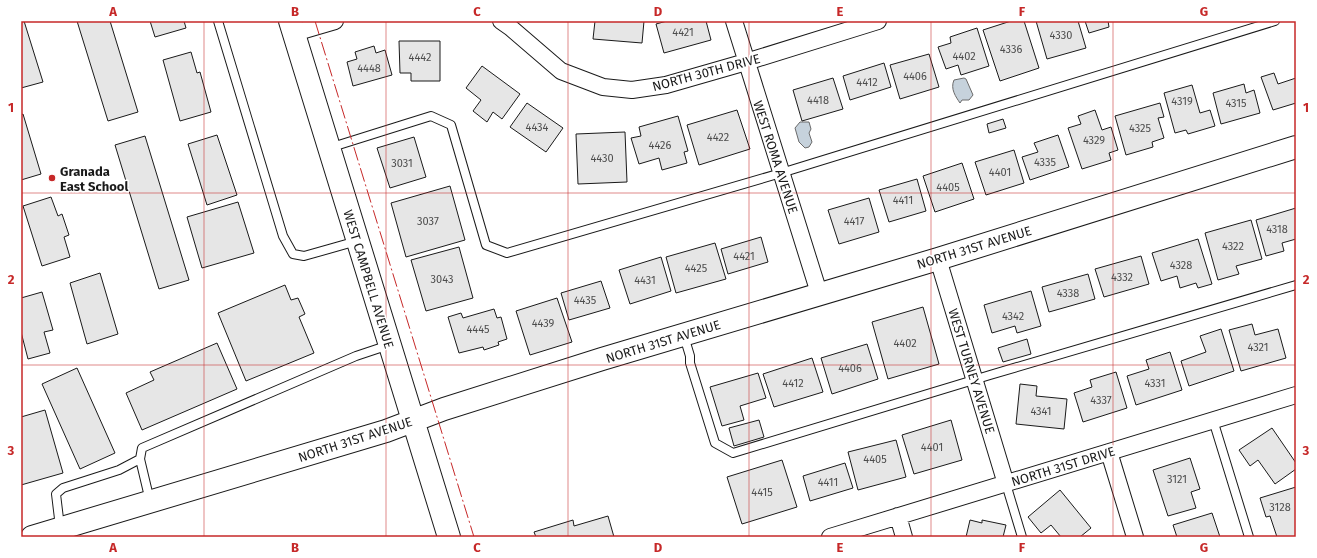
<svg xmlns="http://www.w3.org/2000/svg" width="1317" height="558" font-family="'Fira Sans',sans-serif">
  <rect width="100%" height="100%" fill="#fff"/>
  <path fill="#c6d2dc" stroke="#6a6a6a" d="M964 78 966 79 973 95 969 100H962L960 103C956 97 950 89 954 80Z
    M800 122H809L811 129 809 133 812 142 809 147 805 148 799 142 795 128Z"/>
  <path fill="#e6e6e6" stroke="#1a1a1a" d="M21 21H24L43 82 21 88Z
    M77 21H110L138 112 108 121Z
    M150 21H184L186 28 155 37Z
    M595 21H644L642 43 593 39Z
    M667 21H706L711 40 664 53 656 24Z
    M1011 21H1024L1039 68 1000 81 983 30Z
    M1036 21H1078L1086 48 1047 59Z
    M1085 21H1108L1109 27 1089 33Z
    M977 28 989 66 961 75 958 65 946 69 938 47 951 43 950 37Z
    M399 41H440V81H411V73H400Z
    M374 46 376 53 385 50 392 75 353 86 347 62 357 59 355 52Z
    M191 52 197 73 200 72 211 112 180 121 163 60Z
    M929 54 939 87 900 99 890 65Z
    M884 63 891 87 850 100 843 76Z
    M482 66 520 94 502 119 493 112 487 122 473 111 481 100 466 88Z
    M1274 73 1278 84 1296 78V103L1273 110 1261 77Z
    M833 78 843 109 802 121 793 90Z
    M1244 84 1246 93 1254 90 1260 113 1221 124 1213 93Z
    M1192 85 1200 113 1210 110 1215 126 1188 134 1186 130 1175 133 1164 93Z
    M527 103 563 128 546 152 510 127Z
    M1160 103 1164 117 1158 118 1164 138 1152 142 1153 147 1126 155 1115 116Z
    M737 110 750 149 699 165 687 125Z
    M1095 110 1102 130 1111 127 1118 150 1109 153 1111 160 1082 169 1068 128 1081 124 1078 116Z
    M23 114 41 174 21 180V115Z
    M678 116 688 151 684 152 687 163 662 170 659 158 639 164 631 138 641 136 639 127Z
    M1003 119 1006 128 989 133 987 124Z
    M625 132 627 182 578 184 576 134Z
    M217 135 237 195 207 205 188 144Z
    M1058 135 1069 167 1030 180 1022 157 1038 152 1034 143Z
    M145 136 189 280 159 289 115 145Z
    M414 137 426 177 390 188 377 148Z
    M1014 150 1024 183 986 195 975 162Z
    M962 163 974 199 935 212 923 176Z
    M917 179 926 211 889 222 879 190Z
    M450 186 465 240 406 257 391 203Z
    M51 197 58 216 62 214 69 235 64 237 70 257 42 266 23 206Z
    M869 198 879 232 839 244 828 210Z
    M238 202 254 253 202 268 187 217Z
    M1296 208V239L1282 243 1284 251 1266 256 1256 220Z
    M1251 220 1262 259 1236 266 1239 274 1218 280 1205 233Z
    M761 237 768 262 728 274 721 249Z
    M1198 239 1212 284 1198 288 1196 283 1180 288 1177 276 1161 281 1152 253Z
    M715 243 726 279 676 293 666 257Z
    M459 247 473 298 426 311 411 260Z
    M1141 256 1149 284 1104 297 1095 269Z
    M661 257 671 291 630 304 619 270Z
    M100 273 118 334 87 344 70 283Z
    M1088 274 1095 299 1049 312 1042 287Z
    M601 281 610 308 569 320 561 293Z
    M285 285 291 300 298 298 305 314 299 317 314 353 246 381 218 313Z
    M1031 291 1041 326 1017 333 1015 326 992 333 984 305Z
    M42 292 53 330 44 332 50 353 28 359 21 332V298Z
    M557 298 572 342 530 355 516 311Z
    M923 307 939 364 888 379 872 322Z
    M494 309 497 318 501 317 507 339 498 342 499 345 484 350 483 347 459 353 448 317 461 313 463 318Z
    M1252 324 1255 335 1278 329 1286 358 1241 371 1229 330Z
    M1221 329 1234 371 1189 386 1181 361 1206 352 1200 336Z
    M1027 339 1031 354 1003 362 998 348Z
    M217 343 237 389 142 430 126 393 154 380 150 372Z
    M867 344 878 379 832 394 821 358Z
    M1170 352 1182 390 1136 405 1127 376 1149 369 1146 360Z
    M812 358 823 392 774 407 763 374Z
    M77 368 115 453 80 469 42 384Z
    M1116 372 1127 408 1083 422 1074 393 1092 387 1090 380Z
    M758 373 766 398 740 406 744 420 722 426 710 387Z
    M1020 384 1037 386 1036 396 1067 399 1064 429 1016 424Z
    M45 410 63 473 21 485V417Z
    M759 420 764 437 734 446 729 428Z
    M951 420 962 460 914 474 902 435Z
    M1272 428 1296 463V469L1275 484 1258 460 1250 466 1239 450Z
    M896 440 906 477 858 490 848 452Z
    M1190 458 1200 489 1191 492 1196 508 1168 516 1153 470Z
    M782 460 797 507 742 524 727 477Z
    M845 463 853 488 810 501 803 476Z
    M1296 487V537H1277L1270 516 1266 517 1260 498Z
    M1060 490 1091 528 1080 537H1061L1051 525 1041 533 1028 517Z
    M1212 513 1220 537H1177L1173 525Z
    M608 516 614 537H536L534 532 573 520 574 526Z
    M970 520 982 523V520L1006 525 1003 537H966Z"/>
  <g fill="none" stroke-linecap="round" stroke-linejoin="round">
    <g stroke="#1a1a1a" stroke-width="10">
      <path id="lane" d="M218 21 283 236 293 254 304 256 357 241
        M329 148 431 116 451 125 486 245 507 253 781 173 1275 21
        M684 336 690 356V363L715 443 733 453 990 375 1296 285
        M1213 420 1249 537
        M1006 484 1022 537
        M150 501 140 459 142 448 356 356 389 345
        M60 527 56 494 63 488 119 470 140 459"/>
    </g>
    <g stroke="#1a1a1a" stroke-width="18">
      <path id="street" d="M501 21 511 28 561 71 603 87 632 90 666 85 746 62 878 21
        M734 21 819 293
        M294 33 335 21
        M938 259 1006 484
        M1109 452 1135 537
        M898 516 904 537
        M830 537 1296 395"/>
    </g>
    <g stroke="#1a1a1a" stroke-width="24">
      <path id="secondary" d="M290 21 449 537
        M32 537 386 431 444 409 602 359 938 259 1296 147"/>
    </g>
    <use href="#lane" stroke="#fff" stroke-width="8"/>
    <use href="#street" stroke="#fff" stroke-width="16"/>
    <use href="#secondary" stroke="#fff" stroke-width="22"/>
    <path stroke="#c62828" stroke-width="1" stroke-dasharray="14 3 2 3" stroke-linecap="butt" d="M315 21 474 537"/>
  </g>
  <path fill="none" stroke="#c62828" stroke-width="1" stroke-opacity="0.55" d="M204 21V537M386 21V537M568 21V537M749 21V537M931 21V537M1113 21V537M21 193H1296M21 365H1296"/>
  <circle fill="#c62828" stroke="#fff" stroke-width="1.5" cx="52" cy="178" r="4"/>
  <g text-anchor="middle" stroke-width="3" stroke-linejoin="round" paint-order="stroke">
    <g font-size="11" fill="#4d4d4d">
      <text x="683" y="36">4421</text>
      <text x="1061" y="39">4330</text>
      <text x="1011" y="53">4336</text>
      <text x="964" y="60">4402</text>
      <text x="420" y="61">4442</text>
      <text x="369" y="72">4448</text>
      <text x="915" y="80">4406</text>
      <text x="867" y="86">4412</text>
      <text x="818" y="104">4418</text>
      <text x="1182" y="105">4319</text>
      <text x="1236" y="107">4315</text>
      <text x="537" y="131">4434</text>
      <text x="1140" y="132">4325</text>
      <text x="718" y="141">4422</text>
      <text x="1094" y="144">4329</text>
      <text x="660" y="149">4426</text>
      <text x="602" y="162">4430</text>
      <text x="1045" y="166">4335</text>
      <text x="402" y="167">3031</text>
      <text x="1000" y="176">4401</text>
      <text x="948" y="191">4405</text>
      <text x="903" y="204">4411</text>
      <text x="428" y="225">3037</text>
      <text x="854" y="225">4417</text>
      <text x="1277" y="233">4318</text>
      <text x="1233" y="250">4322</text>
      <text x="744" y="260">4421</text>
      <text x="1181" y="269">4328</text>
      <text x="696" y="272">4425</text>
      <text x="1122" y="281">4332</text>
      <text x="442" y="283">3043</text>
      <text x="645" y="284">4431</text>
      <text x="1068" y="297">4338</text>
      <text x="585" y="304">4435</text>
      <text x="1013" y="320">4342</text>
      <text x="543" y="327">4439</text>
      <text x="478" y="333">4445</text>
      <text x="905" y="347">4402</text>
      <text x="1258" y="351">4321</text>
      <text x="850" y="372">4406</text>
      <text x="793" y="387">4412</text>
      <text x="1155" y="387">4331</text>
      <text x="1101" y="404">4337</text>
      <text x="1041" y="415">4341</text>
      <text x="932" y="451">4401</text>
      <text x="875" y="463">4405</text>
      <text x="1177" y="483">3121</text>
      <text x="828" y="486">4411</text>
      <text x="762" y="496">4415</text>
      <text x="1280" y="511">3128</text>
    </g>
    <g font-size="13" fill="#1a1a1a" stroke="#fff">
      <text transform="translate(706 72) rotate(-15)" y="5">NORTH 30TH DRIVE</text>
      <text transform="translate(776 157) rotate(72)" y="5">WEST ROMA AVENUE</text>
      <text transform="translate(974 247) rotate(-17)" y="5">NORTH 31ST AVENUE</text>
      <text transform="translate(369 279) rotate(73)" y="5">WEST CAMPBELL AVENUE</text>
      <text transform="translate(663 341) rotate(-17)" y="5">NORTH 31ST AVENUE</text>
      <text transform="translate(972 371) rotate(73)" y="5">WEST TURNEY AVENUE</text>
      <text transform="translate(355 439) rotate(-18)" y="5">NORTH 31ST AVENUE</text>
      <text transform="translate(1063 466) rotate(-17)" y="5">NORTH 31ST DRIVE</text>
    </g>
    <g font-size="13" font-weight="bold" fill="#1a1a1a" stroke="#fff" text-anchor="start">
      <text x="60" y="176">Granada<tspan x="60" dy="15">East School</tspan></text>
    </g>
  </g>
  <rect width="1317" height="558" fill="none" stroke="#ffffff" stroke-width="44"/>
  <rect x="22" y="22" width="1273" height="514" fill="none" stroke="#c62828" stroke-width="1.5"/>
  <g font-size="13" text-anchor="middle" font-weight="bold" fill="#c62828">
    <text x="113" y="16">A</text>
    <text x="295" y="16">B</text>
    <text x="477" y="16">C</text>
    <text x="658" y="16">D</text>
    <text x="840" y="16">E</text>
    <text x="1022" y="16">F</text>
    <text x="1204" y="16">G</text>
    <text x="11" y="112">1</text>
    <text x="1306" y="112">1</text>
    <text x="11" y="284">2</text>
    <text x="1306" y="284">2</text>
    <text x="11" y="455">3</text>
    <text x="1306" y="455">3</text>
    <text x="113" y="552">A</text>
    <text x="295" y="552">B</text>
    <text x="477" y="552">C</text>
    <text x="658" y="552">D</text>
    <text x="840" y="552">E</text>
    <text x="1022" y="552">F</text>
    <text x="1204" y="552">G</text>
  </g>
</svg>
